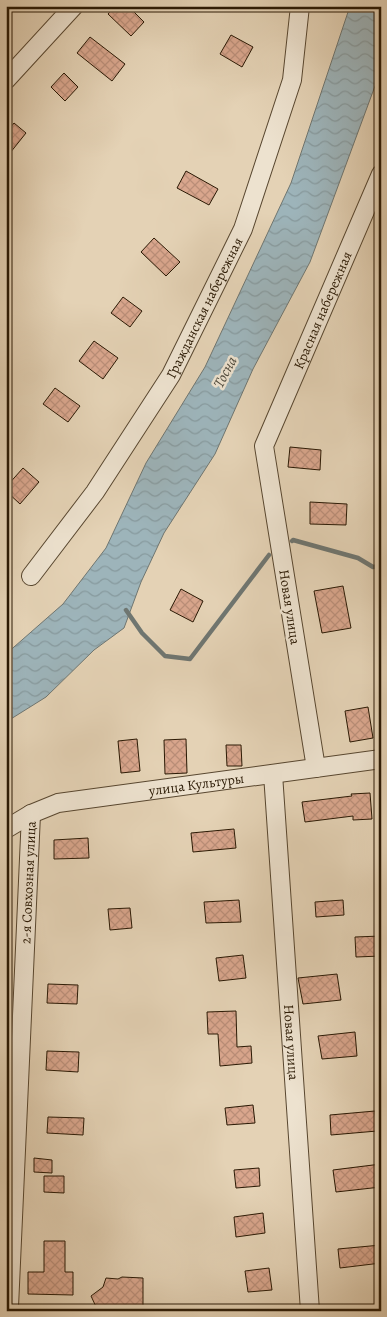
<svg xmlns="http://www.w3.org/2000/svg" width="387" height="1317" font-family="Alegreya,serif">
  <defs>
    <pattern id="water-waves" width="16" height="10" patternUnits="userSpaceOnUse" patternTransform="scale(1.25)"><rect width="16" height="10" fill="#9db4ba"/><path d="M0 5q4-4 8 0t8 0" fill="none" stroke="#879a9e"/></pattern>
    <pattern id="building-cross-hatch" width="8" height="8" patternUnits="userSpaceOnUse" patternTransform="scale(1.25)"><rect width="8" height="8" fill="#d9a68d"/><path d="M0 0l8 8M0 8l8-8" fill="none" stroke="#ba8e78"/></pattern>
  </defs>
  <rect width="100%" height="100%" fill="#e4d2b5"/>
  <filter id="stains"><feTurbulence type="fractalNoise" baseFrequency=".004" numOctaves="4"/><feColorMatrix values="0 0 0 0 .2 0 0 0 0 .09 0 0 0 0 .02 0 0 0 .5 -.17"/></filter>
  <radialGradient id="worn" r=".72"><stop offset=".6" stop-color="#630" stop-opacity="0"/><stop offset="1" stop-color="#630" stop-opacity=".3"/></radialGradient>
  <path fill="url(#water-waves)" stroke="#6f7671" d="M350 6H381V76L375 86 310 262 253 369 215 454 164 533 141 582 124 628 94 650 46 697 6 722V654L63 604 106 548 146 463 205 367 291 183Z"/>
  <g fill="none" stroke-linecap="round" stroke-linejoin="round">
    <path stroke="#6f7671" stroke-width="4.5" d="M292 541 293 540 358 558 373 567 381 566
      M126 610 142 633 165 656 190 659 269 555"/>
  </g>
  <path fill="url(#building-cross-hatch)" stroke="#2a1904" d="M115 6H128L144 22 131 36 108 14Z
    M231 35 253 47 242 67 220 54Z
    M90 37 125 64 112 81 77 53Z
    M64 73 78 87 65 101 51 87Z
    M14 123 26 133 6 158V133Z
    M186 171 218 189 209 205 177 188Z
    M154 238 180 262 166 276 141 252Z
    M123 297 142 311 130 327 111 313Z
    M94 341 118 358 103 379 79 361Z
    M55 388 80 406 68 422 43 404Z
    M290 447 321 450 320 470 288 467Z
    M23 468 39 482 20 504 6 491V487Z
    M310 502 347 504 346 525 310 524Z
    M343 586 351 628 322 633 314 591Z
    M181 589 203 601 193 622 170 610Z
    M368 707 373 738 350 742 345 711Z
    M137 739 140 771 121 773 118 741Z
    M186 739 187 773 165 774 164 740Z
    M226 745H241L242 766H227Z
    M370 793 372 819 353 820V816L305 822 302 802 352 796 351 794Z
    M234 829 236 848 193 852 191 833Z
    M88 838 89 858 54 859V840Z
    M239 900 241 922 206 923 204 902Z
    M343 900 344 915 316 917 315 902Z
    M130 908 132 928 110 930 108 909Z
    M381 936V956L356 957 355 937Z
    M243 955 246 978 219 981 216 958Z
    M337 974 341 1000 303 1004 298 978Z
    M48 984 78 985 77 1004 47 1003Z
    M236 1011 237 1047 251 1046 252 1063 220 1066 218 1034H208L207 1012Z
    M355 1032 357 1056 322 1059 318 1036Z
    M47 1051 79 1052 78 1072 46 1070Z
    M253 1105 255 1123 227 1125 225 1108Z
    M375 1111 377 1131 331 1135 330 1115Z
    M48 1117 84 1118 83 1135 47 1133Z
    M34 1158 52 1160V1173L34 1172Z
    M381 1164V1187L336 1192 333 1170Z
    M259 1168 260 1186 236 1188 234 1170Z
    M44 1176H64V1193L44 1192Z
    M263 1213 265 1233 236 1237 234 1217Z
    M44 1241H65V1272H73V1295L28 1294V1272H44Z
    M381 1245V1263L340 1268 338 1249Z
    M269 1268 272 1290 248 1292 245 1271Z
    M122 1277 143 1278V1311H98L91 1296 103 1287 106 1278 118 1279Z"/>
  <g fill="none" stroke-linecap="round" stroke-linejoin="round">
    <g stroke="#584730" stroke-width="20">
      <g id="minor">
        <path d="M6 80 74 6"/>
        <path id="s1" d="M31 576 95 492 171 375 243 229 292 80 300 6"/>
        <path id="s2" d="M316 768 264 446 381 174"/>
        <path id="s3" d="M273 774 310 1311"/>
        <path id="s4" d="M6 829 31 814 58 803 381 759"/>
        <path id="s5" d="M10 1311 9 1307 31 814"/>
      </g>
    </g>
    <use href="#minor" stroke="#ede2cf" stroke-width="18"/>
  </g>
  <g text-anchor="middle" stroke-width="5" stroke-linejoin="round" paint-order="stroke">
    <g font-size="14" fill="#2a1904" stroke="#ede2cf">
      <text dy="5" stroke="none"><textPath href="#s1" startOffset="320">Гражданская набережная</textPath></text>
      <text dy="5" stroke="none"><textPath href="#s2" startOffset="474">Красная набережная</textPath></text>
      <text transform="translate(290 607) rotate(81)" y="5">Новая улица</text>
      <text dy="5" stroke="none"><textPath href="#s4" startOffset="198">улица Культуры</textPath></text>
      <text dy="5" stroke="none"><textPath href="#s5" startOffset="429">2-я Совхозная улица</textPath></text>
      <text dy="5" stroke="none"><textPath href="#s3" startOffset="269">Новая улица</textPath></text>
    </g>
    <g font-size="15" font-style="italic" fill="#4c483b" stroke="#ede2cf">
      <text transform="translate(225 372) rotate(-62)" y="5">Тосна</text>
    </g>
  </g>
  <rect width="387" height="1317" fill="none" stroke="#e4d2b5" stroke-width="25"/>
  <rect x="8" y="8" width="372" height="1302" fill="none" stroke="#2a1904" stroke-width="2.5"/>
  <rect x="12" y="12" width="362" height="1292" fill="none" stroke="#2a1904"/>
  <rect width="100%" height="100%" filter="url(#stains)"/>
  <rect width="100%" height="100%" fill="url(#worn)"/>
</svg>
